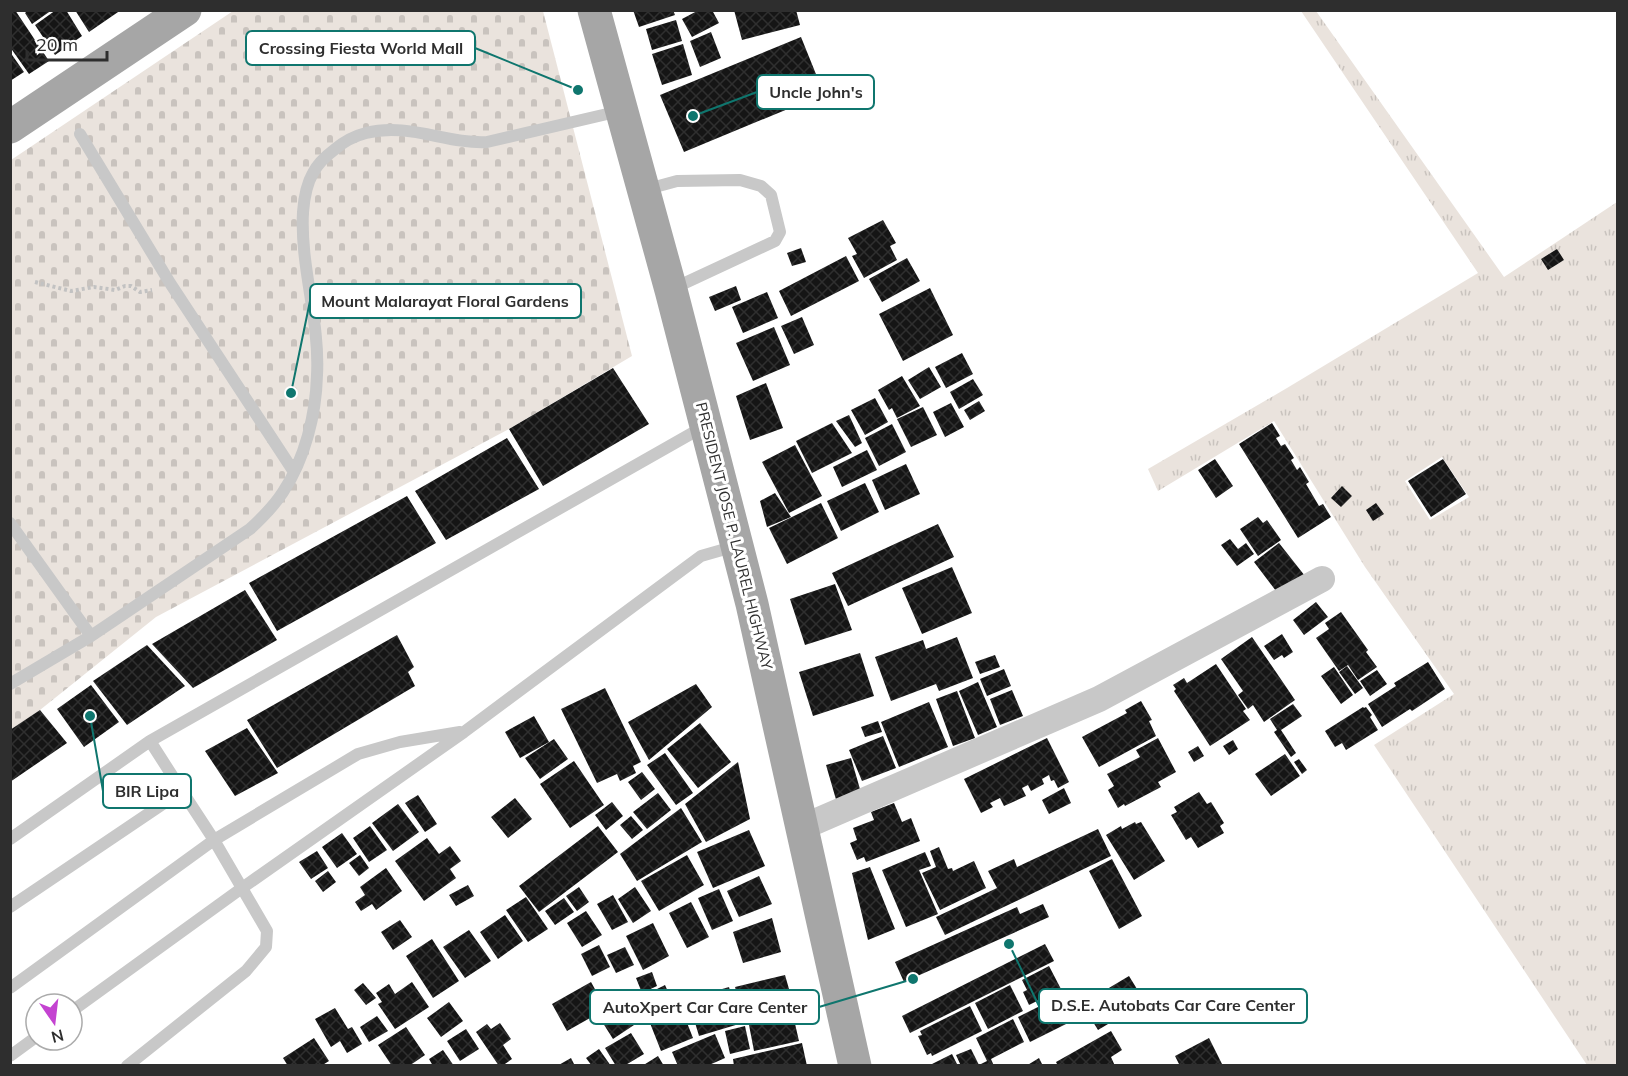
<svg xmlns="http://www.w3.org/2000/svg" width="1628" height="1076" font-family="Mulish,sans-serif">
  <defs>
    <pattern id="grass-tufts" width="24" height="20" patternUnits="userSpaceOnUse" patternTransform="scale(1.5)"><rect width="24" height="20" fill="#eae3dd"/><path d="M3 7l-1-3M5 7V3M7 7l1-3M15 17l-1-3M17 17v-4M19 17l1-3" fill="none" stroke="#c9c3be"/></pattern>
    <pattern id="cemetery-stones" width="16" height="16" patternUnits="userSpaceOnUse" patternTransform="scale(1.5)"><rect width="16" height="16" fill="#eae3dd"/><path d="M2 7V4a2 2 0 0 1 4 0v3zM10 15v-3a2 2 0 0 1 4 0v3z" fill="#c9c3be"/></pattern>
    <pattern id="building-cross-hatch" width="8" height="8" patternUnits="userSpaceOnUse" patternTransform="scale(1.5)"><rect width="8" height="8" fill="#151515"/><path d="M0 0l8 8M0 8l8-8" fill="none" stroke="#2f2f2f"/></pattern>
  </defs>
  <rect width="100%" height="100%" fill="#fff"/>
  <path fill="url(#grass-tufts)" fill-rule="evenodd" d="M1301 11H1316L1504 277 1617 202V1065H1587L1374 745 1454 694 1365 567 1274 421 1158 491 1148 469 1287 388 1478 273ZM1442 457 1469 497 1430 520 1405 481Z"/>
  <path fill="url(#cemetery-stones)" d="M233 11H543L632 356 509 429 156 617 40 710 11 730V160Z"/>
  <path fill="url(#building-cross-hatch)" d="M10 10H15L49 61 29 74 10 47Z
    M28 10H52L32 24 25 13Z
    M56 10H66L82 36 55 55 35 25Z
    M75 10H121L89 32Z
    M633 10H673L675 15 639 27Z
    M699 10H712L719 23 692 37 682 19Z
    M734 10H796L800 25 742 40Z
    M676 20 682 41 652 50 646 29Z
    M711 32 721 58 700 67 690 41Z
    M801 37 824 94 684 152 660 95Z
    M683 44 692 75 662 85 652 54Z
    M10 52 24 72 10 81Z
    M883 220 896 243 890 246 897 260 864 278 852 256 857 254 848 238Z
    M801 248 806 262 792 266 787 253Z
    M1557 249 1564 260 1548 270 1541 259Z
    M846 256 859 281 791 316 779 291Z
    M907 258 920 281 882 302 869 279Z
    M736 286 741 300 715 311 709 297Z
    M930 288 953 335 903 361 879 314Z
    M767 292 778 318 743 333 732 307Z
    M802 317 814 345 794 354 781 326Z
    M774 327 790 365 753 381 736 343Z
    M962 353 973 374 946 388 935 367Z
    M929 367 941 387 920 399 908 380Z
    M613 368 649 424 543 486 509 429Z
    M902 376 920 406 897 418 892 408 889 410 878 390Z
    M973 379 983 395 959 409 950 392Z
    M766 383 783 428 750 440 736 396Z
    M875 398 888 422 865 435 851 410Z
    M979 401 985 411 970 420 964 410Z
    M951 403 964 427 945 437 933 412Z
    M923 407 937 435 911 447 897 419Z
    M849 415 862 443 855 447 836 421Z
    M832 423 852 453 812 473 796 441Z
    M1272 423 1280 436 1276 438 1281 446 1285 444 1294 458 1291 460 1297 470 1300 467 1309 482 1306 484 1319 506 1323 504 1331 517 1298 538 1239 444Z
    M892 424 906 452 879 466 865 438Z
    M507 438 539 489 446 540 415 491Z
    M795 445 822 496 789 513 762 462Z
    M867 450 877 470 842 487 833 467Z
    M1215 459 1233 486 1216 498 1198 470Z
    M1443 459 1466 494 1431 517 1408 481Z
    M906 464 920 494 885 510 872 480Z
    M865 483 879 512 841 531 827 501Z
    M1342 486 1352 496 1341 507 1331 498Z
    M775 493 791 517 767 527 760 501Z
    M407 496 436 543 277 631 249 583Z
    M821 503 838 538 787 564 769 528Z
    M1376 503 1384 514 1373 521 1366 510Z
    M1258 517 1263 523 1267 520 1281 540 1258 556 1240 529Z
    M938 524 954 557 848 606 832 573Z
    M1230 539 1238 549 1246 543 1254 554 1237 566 1221 545Z
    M1279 543 1305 576 1279 595 1254 562Z
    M952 567 972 613 922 634 902 588Z
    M835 584 852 630 805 645 790 599Z
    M245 590 277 640 193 688 152 644Z
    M1316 602 1328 617 1304 635 1293 620Z
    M1341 612 1368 650 1366 652 1377 667 1358 680 1348 665 1339 671 1316 638 1329 629 1325 623Z
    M1282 634 1293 652 1284 658 1282 655 1274 660 1264 646Z
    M397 635 414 667 408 672 415 686 277 768 247 720Z
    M957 637 973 678 939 691 936 684 891 701 875 657 923 640 926 649Z
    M1252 637 1295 700 1264 722 1253 705 1248 709 1238 695 1243 691 1221 659Z
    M147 645 185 686 127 725 93 681Z
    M860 653 874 696 813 716 799 672Z
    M995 655 1000 667 980 674 975 662Z
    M1428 662 1445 689 1412 711 1410 709 1382 727 1368 704 1396 686 1394 683Z
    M1216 664 1246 709 1243 711 1250 720 1210 746 1174 691 1176 689 1173 685 1184 678 1187 683Z
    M1347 666 1363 688 1355 694 1339 672Z
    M1334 667 1353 695 1341 704 1321 676Z
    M1004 669 1011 686 987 696 980 679Z
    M1377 670 1387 684 1370 696 1360 681Z
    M978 682 997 727 978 735 959 691Z
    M696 684 712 707 649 760 628 722Z
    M91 685 119 722 84 747 57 709Z
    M605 688 641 762 633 766 636 773 620 781 617 774 597 783 561 709Z
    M1012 690 1023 716 1000 725 990 699Z
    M957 691 975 738 953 746 936 699Z
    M1141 701 1152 720 1149 721 1156 736 1099 767 1082 737 1127 713 1125 710Z
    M929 702 948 747 899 767 881 722Z
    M1293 704 1302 716 1281 730 1296 753 1291 757 1274 732 1277 730 1270 719Z
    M1363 707 1364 708 1366 707 1372 715 1370 717 1378 730 1346 750 1342 743 1335 747 1325 731Z
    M40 710 67 743 10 782V730Z
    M534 716 549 742 520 758 505 732Z
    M878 721 882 732 865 737 861 727Z
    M700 723 731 762 698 788 667 749Z
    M247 728 278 773 235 796 205 751Z
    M883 736 896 768 862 781 849 750Z
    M1047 738 1069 782 1058 788 1054 780 1051 781 1049 775 1042 779 1044 784 1031 791 1028 785 1022 788 1026 796 1004 806 1000 798 990 803 993 807 981 813 964 779Z
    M1158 738 1176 772 1158 782 1161 787 1125 806 1124 804 1118 808 1108 790 1114 786 1107 774 1140 757 1136 750Z
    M554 739 568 759 540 779 525 758Z
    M1233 740 1238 749 1229 755 1223 746Z
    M1198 746 1204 756 1194 762 1188 752Z
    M665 753 693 793 676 805 647 765Z
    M1285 754 1300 776 1271 796 1255 774Z
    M851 758 862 796 837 803 826 765Z
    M1299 759 1307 770 1302 774 1294 762Z
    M574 761 604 805 570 828 540 784Z
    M738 762 750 819 706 842 685 804Z
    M642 772 655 789 641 800 628 782Z
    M1064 788 1071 803 1049 814 1042 800Z
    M1199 792 1207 804 1211 802 1224 823 1220 826 1224 833 1198 848 1191 837 1186 840 1171 815 1177 812 1174 807Z
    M658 793 671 810 647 829 633 812Z
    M418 795 437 824 425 832 405 803Z
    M515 798 532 819 508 838 491 817Z
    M612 802 623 816 606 830 595 815Z
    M894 803 902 822 911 818 920 841 866 862 864 857 857 860 850 843 857 840 853 828 874 820 871 812Z
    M398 804 419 832 393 851 372 823Z
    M681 808 702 842 637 881 620 854Z
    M631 816 643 830 632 839 620 825Z
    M1135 822 1136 824 1141 822 1165 861 1134 880 1106 835 1121 826 1122 829Z
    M370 826 387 850 369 862 353 838Z
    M598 826 618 852 539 912 519 886Z
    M1098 829 1111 856 945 935 936 917 997 888 988 871 1014 859 1017 867Z
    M749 830 765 866 713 888 697 852Z
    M342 833 357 854 337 868 322 847Z
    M427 838 439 854 450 846 461 861 450 869 456 878 424 901 395 861Z
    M939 847 948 869 952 868 953 871 974 861 986 888 940 910 922 873 936 867 930 851Z
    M317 851 328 868 311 879 299 862Z
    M925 852 931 866 919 870 938 914 906 927 882 870Z
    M360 855 369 868 359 876 349 863Z
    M687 855 704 885 659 911 641 881Z
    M1112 859 1142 916 1119 929 1089 871Z
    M870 867 895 929 868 940 852 873Z
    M386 868 402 891 376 910 372 904 361 911 355 902 365 895 360 887Z
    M328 871 336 882 323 892 315 881Z
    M759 876 772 904 739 917 727 891Z
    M468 885 474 896 456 906 449 895Z
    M579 887 589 902 577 911 566 896Z
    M635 887 651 911 633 923 618 899Z
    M719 889 733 921 712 930 698 898Z
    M613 895 628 922 612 930 597 904Z
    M526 897 548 929 528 942 506 910Z
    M564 898 574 912 555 925 545 911Z
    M691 902 709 937 687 948 669 913Z
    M1043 904 1049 917 904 982 895 962 1017 907 1020 914Z
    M586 911 602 935 582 947 567 923Z
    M505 915 523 941 498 959 480 932Z
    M772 918 781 952 743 963 733 932Z
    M400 920 412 937 393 950 381 932Z
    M653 923 669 956 643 970 626 936Z
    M469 930 491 961 465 978 443 947Z
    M432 939 459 981 433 998 406 956Z
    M1045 944 1054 961 910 1033 902 1016Z
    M599 945 610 967 592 976 581 954Z
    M625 947 634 965 616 973 607 955Z
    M1049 966 1061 989 1029 1005 1023 992 1027 990 1022 980Z
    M652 972 657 986 642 993 636 978Z
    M785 975 795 1010 745 1023 735 987Z
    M1129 976 1145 1002 1098 1030 1082 1004Z
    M412 982 429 1007 395 1029 378 1004 382 1002 376 993 389 984 395 994Z
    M591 982 606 1009 567 1031 552 1004Z
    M363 983 376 998 366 1005 354 990Z
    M665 985 670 996 658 1001 653 991Z
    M1010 985 1023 1011 988 1029 975 1003Z
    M729 987 739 1024 699 1036 688 999Z
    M1064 994 1076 1019 1030 1042 1018 1017Z
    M449 1002 463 1021 441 1037 427 1018Z
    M680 1005 693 1038 661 1051 648 1018Z
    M622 1006 634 1025 613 1039 601 1020Z
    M970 1006 982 1031 932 1056 931 1053 927 1055 918 1036 922 1035 920 1031Z
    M335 1008 348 1029 352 1027 362 1044 347 1053 340 1041 331 1047 315 1019Z
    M793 1015 799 1041 754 1051 749 1025Z
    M377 1016 388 1031 369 1042 360 1027Z
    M1013 1019 1024 1042 991 1059 994 1066H961L956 1055 971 1049 979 1065 987 1061 976 1038Z
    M500 1023 511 1039 503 1045 512 1059 502 1066H499L476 1032 487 1024 491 1029Z
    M745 1026 750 1049 730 1054 725 1031Z
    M406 1027 425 1055 409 1066H392L378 1045Z
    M466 1029 479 1049 460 1061 447 1041Z
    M1111 1031 1122 1050 1111 1057 1115 1066H1058L1056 1062Z
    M631 1033 644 1054 624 1066H616L605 1048Z
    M715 1034 725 1058 707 1066H678L672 1052Z
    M314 1038 329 1061 321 1066H288L283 1058Z
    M1209 1038 1223 1066H1180L1175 1056Z
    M802 1043 807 1066H734L733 1059Z
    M599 1049 611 1066H592L586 1058Z
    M443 1050 454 1066H433L429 1059Z
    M952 1054 958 1066H928Z
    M658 1056 664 1066H642Z
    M571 1058 575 1066H557Z
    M1039 1058 1043 1066H1026Z"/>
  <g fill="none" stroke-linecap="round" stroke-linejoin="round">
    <path stroke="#c2c2c2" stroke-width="4" stroke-dasharray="3 3" stroke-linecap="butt" d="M35 282 71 291 94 287 115 290 125 286H131L140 292 152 290"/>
    <path stroke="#c8c8c8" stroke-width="12" d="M80 134 170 283 294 472
      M644 190 677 181 740 180 761 186 771 195 780 232 775 241 672 289
      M10 523 91 636
      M10 684 91 636 250 529C262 518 274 506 283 492 305 459 316 414 317 375 320 320 300 267 303 212 304 199 306 185 313 173 318 163 326 156 334 150 343 142 354 136 366 133 408 122 446 144 487 142L620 111
      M10 839 150 741 703 427
      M10 907 182 791 150 741
      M10 988 214 840 358 754 400 742 460 732
      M72 1011 242 888 464 732 701 556 736 546
      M10 1056 36 1037
      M127 1066 246 971 266 947 267 931 214 840 182 791"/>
    <path stroke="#c8c8c8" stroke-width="26" d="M803 827 1099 699 1322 579"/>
    <path stroke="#a6a6a6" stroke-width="33" d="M594 10 671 290 752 604 855 1066
      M10 127 185 10"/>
  </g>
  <g text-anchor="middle" stroke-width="6" stroke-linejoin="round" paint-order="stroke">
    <g font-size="15" fill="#2e2e2e" stroke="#fff">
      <text transform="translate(734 536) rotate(76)" y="5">PRESIDENT JOSE P. LAUREL HIGHWAY</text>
    </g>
  </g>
  <path fill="none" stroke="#0f766e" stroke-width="2" d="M578 90L475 48M693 116L757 92M291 393L310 301M90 716L103 791M1009 944L1039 1006M913 979L819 1007"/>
  <g fill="#0f766e" stroke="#fff" stroke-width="2">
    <circle cx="578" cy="90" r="6"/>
    <circle cx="693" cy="116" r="6"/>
    <circle cx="291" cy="393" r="6"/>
    <circle cx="90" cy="716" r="6"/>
    <circle cx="1009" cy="944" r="6"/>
    <circle cx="913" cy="979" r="6"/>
  </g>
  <g fill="#fff" stroke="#0f766e" stroke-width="2">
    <rect x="246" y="31" width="229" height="34" rx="6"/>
    <rect x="757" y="75" width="117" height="34" rx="6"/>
    <rect x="310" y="284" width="271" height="34" rx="6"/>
    <rect x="103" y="774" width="88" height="34" rx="6"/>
    <rect x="1039" y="989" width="268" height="34" rx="6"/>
    <rect x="590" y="990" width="229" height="34" rx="6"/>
  </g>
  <g font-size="16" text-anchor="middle" font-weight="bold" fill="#2e2e2e">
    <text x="361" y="54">Crossing Fiesta World Mall</text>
    <text x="816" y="98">Uncle John's</text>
    <text x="445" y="307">Mount Malarayat Floral Gardens</text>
    <text x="147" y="797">BIR Lipa</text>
    <text x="1173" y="1011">D.S.E. Autobats Car Care Center</text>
    <text x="705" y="1013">AutoXpert Car Care Center</text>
  </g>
  <rect width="1628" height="1076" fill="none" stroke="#2e2e2e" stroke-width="24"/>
  <g transform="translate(54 1022) rotate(166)"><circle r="28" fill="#ffffff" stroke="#ababab" stroke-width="1.5"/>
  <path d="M0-4.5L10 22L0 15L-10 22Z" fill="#c443d1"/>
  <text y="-9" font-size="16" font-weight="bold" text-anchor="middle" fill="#2e2e2e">N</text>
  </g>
  <path d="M27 51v9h80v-9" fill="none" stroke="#2e2e2e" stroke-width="3"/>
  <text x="36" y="51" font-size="18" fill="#2e2e2e" stroke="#ffffff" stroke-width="4.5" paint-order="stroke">20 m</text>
</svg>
